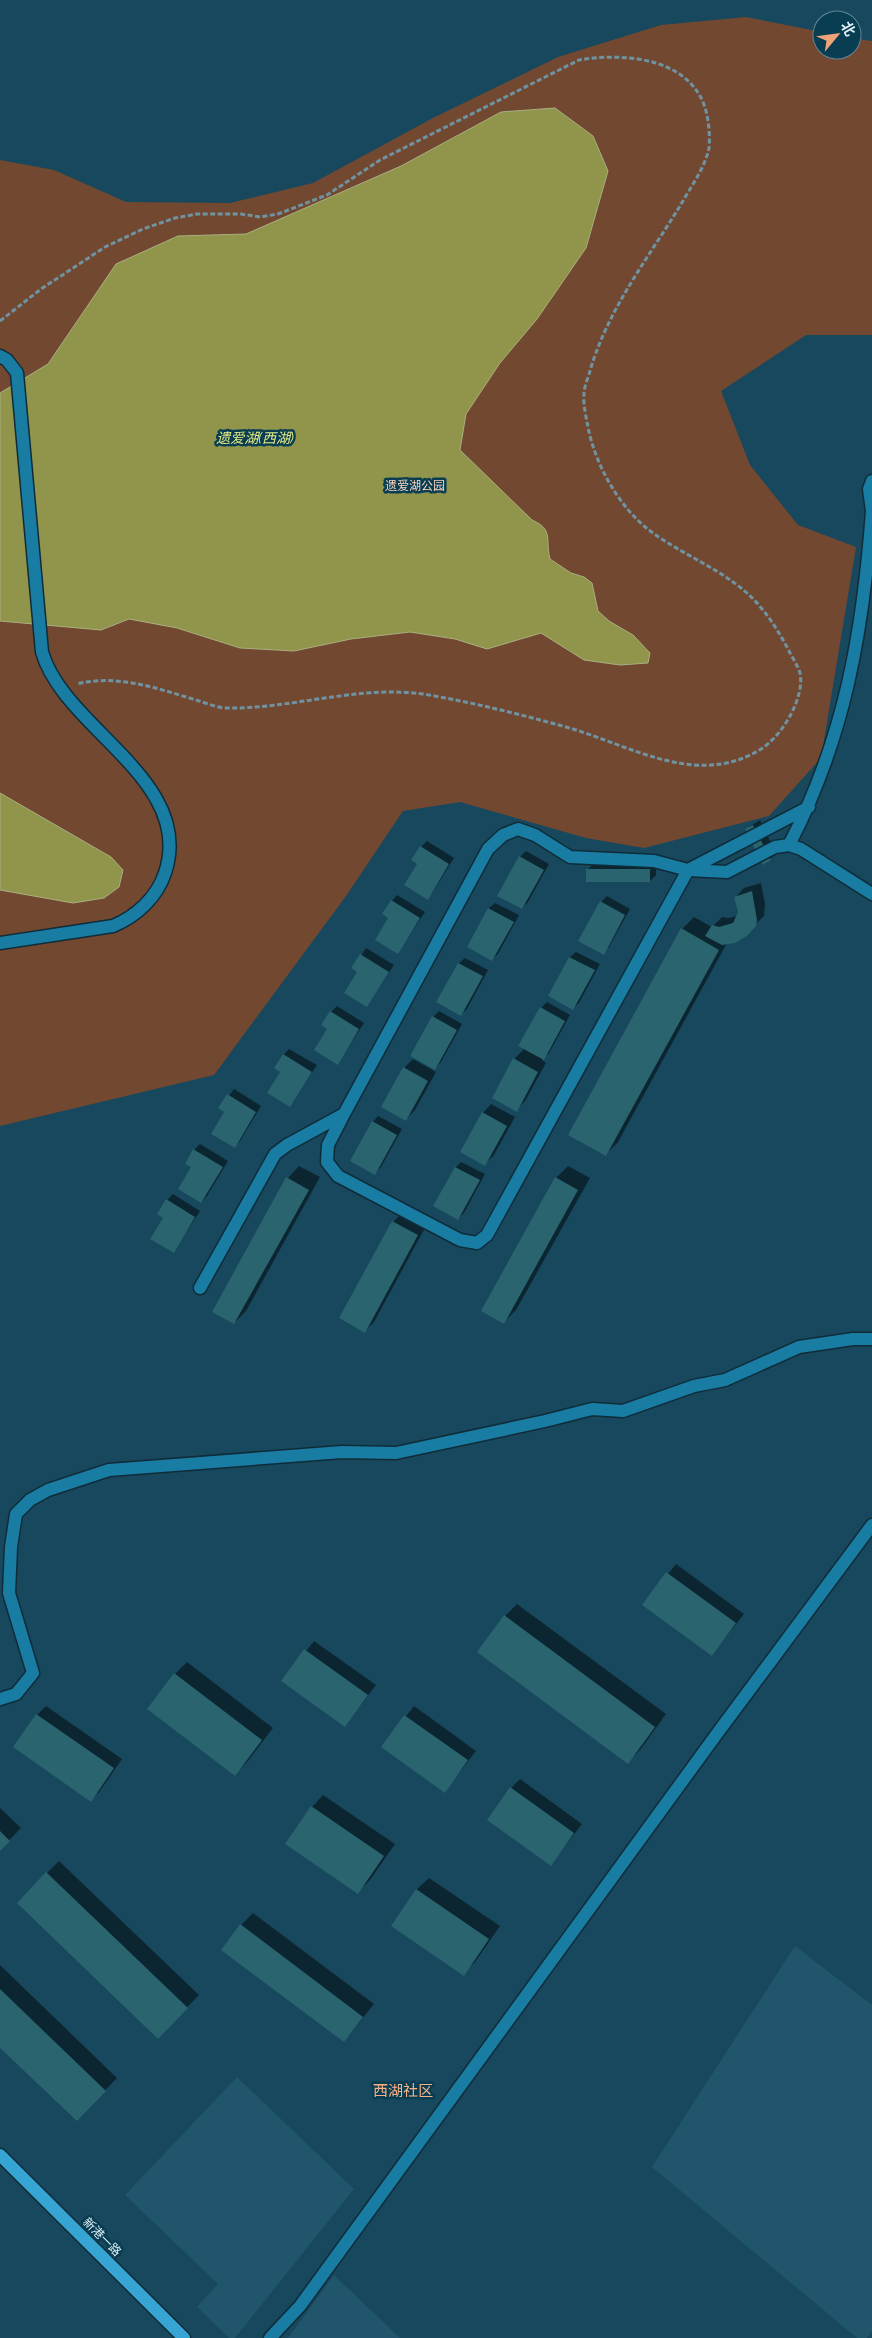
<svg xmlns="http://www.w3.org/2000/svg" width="872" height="2338" font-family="Raleway,'Noto Sans SC',sans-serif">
  <rect width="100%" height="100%" fill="#17485d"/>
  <path fill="#20556c" d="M795 1946 872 2005V2331L867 2338H857L652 2167Z
    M237 2077 354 2189 235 2338H229L197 2307 218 2284 125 2195Z
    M334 2275 400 2338H288Z"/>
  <path fill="#724930" d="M746 17 822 32V50H852V38L872 41V335H806L721 391 750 465 798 525 856 547 821 758 769 816 644 848 586 838 460 802 403 811 346 896 214 1075 0 1126V160L54 170 126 202 230 203 313 183 433 118 558 57 661 25Z"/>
  <path fill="#91944b" stroke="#a9b080" d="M555 108 593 136 608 171 586 248 537 319 500 363 466 414 460 450 532 520C554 530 545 538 550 559L571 573 584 577 592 583 598 611 609 621 633 635 650 653 648 663 620 665 584 660 541 633 487 649 455 639 410 632 351 639 294 651 240 648 177 628 129 619 101 630 0 621V393L48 364 116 264 178 236 246 234 401 166 501 112Z
    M0 793 111 857 123 870 119 887 104 898 73 903 0 890Z"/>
  <path fill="#0007" d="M760 820 776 854 770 859 746 829Z
    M427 841 454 858 433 892 428 898 419 864 421 847Z
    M526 851 549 864 528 902 522 908 520 857Z
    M656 863V875L650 881 587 870 593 864Z
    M761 883 765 904 764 916 740 939 727 943 618 1142 606 1154 682 929 694 917 712 927 722 917 729 918 737 916 739 912 735 898 744 888Z
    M397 895 425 912 398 952 389 918 392 901Z
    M607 896 630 909 609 947 603 953 601 902Z
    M495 903 519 915 498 954 492 959 469 947 489 908Z
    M366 948 394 965 367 1006 359 971 353 968Z
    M576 952 600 964 579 1003 573 1008 550 996 570 957Z
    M465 958 488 970 467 1009 461 1014 459 963Z
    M547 1002 570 1015 549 1053 542 1060 546 1063 525 1101 517 1110 514 1059 525 1048 541 1008Z
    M337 1006 364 1023 338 1063 329 1029 331 1012Z
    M439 1011 462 1024 441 1062 435 1068 433 1017Z
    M289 1049 317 1065 290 1106 282 1071 284 1054Z
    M413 1059 436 1072 415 1110 406 1119 404 1068Z
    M234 1089 261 1106 240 1141 235 1146 226 1112 220 1108Z
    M491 1104 515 1117 494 1155 485 1164 483 1113Z
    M378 1116 402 1129 381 1167 375 1173 373 1122Z
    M200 1144 228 1161 207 1196 201 1202 192 1167 194 1150Z
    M461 1162 485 1174 464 1213 458 1218 456 1167Z
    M299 1166 320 1177 246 1311 234 1323 288 1178Z
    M568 1166 590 1178 516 1310 504 1322 483 1311 556 1178Z
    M173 1194 200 1211 173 1252 165 1217 167 1200Z
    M402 1213 426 1226 374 1322 365 1331 393 1222Z
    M676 1564 744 1614 712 1654 644 1604Z
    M517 1604 666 1714 640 1750 628 1762 479 1652 505 1616Z
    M314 1641 376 1685 345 1726 283 1681Z
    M187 1662 273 1728 247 1762 235 1774 175 1674Z
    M46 1706 122 1759 100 1791 91 1800 15 1747 37 1715Z
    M414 1706 476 1751 445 1791 382 1747Z
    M520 1779 582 1824 551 1864 511 1788Z
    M323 1795 395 1844 370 1880 358 1892 312 1807Z
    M0 1808 21 1828 0 1850Z
    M59 1861 199 1995 170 2025 18 1902Z
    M429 1878 500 1926 475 1962 463 1974 392 1926 417 1889Z
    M253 1913 374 2004 344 2041 241 1925Z
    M0 1965 117 2078 88 2108 0 2046Z"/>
  <path fill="#29646f" d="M753 825 771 860 763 865 745 829Z
    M420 846 449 864 428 900 404 885 417 864 411 860Z
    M519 856 544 870 522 909 497 896Z
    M586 869H650V882H586Z
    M752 891 757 920 756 926 747 936 735 943 722 945 705 936 712 925 719 927 733 923 738 912 734 897Z
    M391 900 420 918 398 954 375 940 388 918 382 914Z
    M600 901 625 915 604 955 578 941Z
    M488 908 514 922 492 961 467 947Z
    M681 928 719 950 606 1156 568 1135Z
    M360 954 389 972 367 1007 344 993 357 972 351 968Z
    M569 957 595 970 573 1010 548 996Z
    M458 963 483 976 461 1016 436 1002Z
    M540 1007 565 1021 544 1060 518 1046Z
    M330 1011 359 1029 338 1065 314 1050 327 1029 321 1025Z
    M432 1016 457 1030 435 1070 410 1056Z
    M283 1054 312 1072 290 1107 267 1093 280 1072 274 1068Z
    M513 1058 538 1072 517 1112 492 1098Z
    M403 1067 428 1081 406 1121 381 1107Z
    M227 1094 256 1112 235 1148 211 1134 224 1112 218 1108Z
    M482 1112 507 1126 485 1166 460 1152Z
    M372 1121 397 1135 375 1175 350 1161Z
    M193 1149 223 1167 201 1203 178 1189 191 1167 185 1164Z
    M455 1167 480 1180 458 1220 433 1206Z
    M286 1177 309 1190 234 1324 212 1312Z
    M555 1177 578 1190 504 1324 481 1311Z
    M166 1199 195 1217 174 1253 150 1239 163 1218 157 1214Z
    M392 1221 418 1235 365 1333 339 1318Z
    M666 1572 736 1623 712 1656 642 1605Z
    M504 1615 655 1727 628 1764 477 1652Z
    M304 1649 368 1695 345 1727 281 1681Z
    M174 1673 262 1740 235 1776 147 1709Z
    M36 1714 114 1768 91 1802 13 1747Z
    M404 1715 468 1760 445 1793 381 1747Z
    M510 1787 574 1833 551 1866 487 1820Z
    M311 1806 384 1856 358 1894 285 1844Z
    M0 1831 10 1841 0 1851Z
    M46 1872 188 2008 158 2039 17 1903Z
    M416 1889 489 1939 464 1976 391 1926Z
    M240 1924 363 2017 344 2042 221 1950Z
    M0 1989 106 2091 77 2121 0 2048Z"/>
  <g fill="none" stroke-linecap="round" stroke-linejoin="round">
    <g stroke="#102c39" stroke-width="15">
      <path id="minor" d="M0 356 7 360 17 373 42 652C64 729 196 780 165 873 157 897 137 916 113 926L0 943
        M872 481 869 489 872 511
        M809 807 688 870 654 861 570 857 535 835 518 829 503 835 488 849 344 1114 328 1145 327 1162 338 1176 460 1240 477 1243 487 1235 688 870 727 872 775 847 789 845 801 849 872 894
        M789 845C845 738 863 631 872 511
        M200 1288 275 1154 287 1145 344 1114
        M0 1699 16 1694 33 1673 9 1593 11 1547 16 1514 30 1500 48 1490 109 1470 342 1452 396 1453 545 1421 592 1409 623 1411 694 1386 725 1380 799 1347 853 1339H872
        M270 2338 300 2306 716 1735 872 1525"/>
    </g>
    <g stroke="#102c39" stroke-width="15">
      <path id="major" d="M0 2155 184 2338"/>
    </g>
    <path stroke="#7093a3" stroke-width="3" stroke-dasharray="5 2.5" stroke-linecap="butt" d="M0 321 41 289 105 247 143 229 175 218 197 214H241L260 217 278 214 327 195 380 160 579 60C626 52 695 58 707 115 709 126 710 137 709 148 705 168 690 188 680 206 648 258 607 311 590 371 588 378 584 387 584 394 583 404 586 417 588 427 595 464 619 507 649 530 675 550 707 563 733 582 758 599 775 624 789 651 792 657 798 666 800 673 805 698 782 736 761 749 697 789 630 745 566 727 519 714 471 702 423 694 358 685 292 709 227 708 217 708 206 703 196 700 156 688 118 674 76 684"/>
    <use href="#minor" stroke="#187ca3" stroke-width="12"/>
    <use href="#major" stroke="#36a5d4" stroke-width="12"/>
  </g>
  <g text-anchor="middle" stroke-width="5" stroke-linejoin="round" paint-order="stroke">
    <g font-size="12" fill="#f8d3be" stroke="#093d52">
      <text x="415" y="490">遗爱湖公园</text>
    </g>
    <g font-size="12" fill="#e2f2fb" stroke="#093d52">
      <text transform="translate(102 2237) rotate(45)" y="4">新港一路</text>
    </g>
    <g font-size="14" font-style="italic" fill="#e6eb84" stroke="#093d52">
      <text x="255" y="443">遗爱湖(西湖)</text>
    </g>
    <g font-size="15" fill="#f9b188" stroke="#093d52">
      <text x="403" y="2096">西湖社区</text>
    </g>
  </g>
  <g transform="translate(837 35) rotate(61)"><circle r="24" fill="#093d52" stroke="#608596"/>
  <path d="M0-4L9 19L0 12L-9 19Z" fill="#efa376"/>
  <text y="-8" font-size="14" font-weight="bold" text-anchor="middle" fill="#e2f2fb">北</text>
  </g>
</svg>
